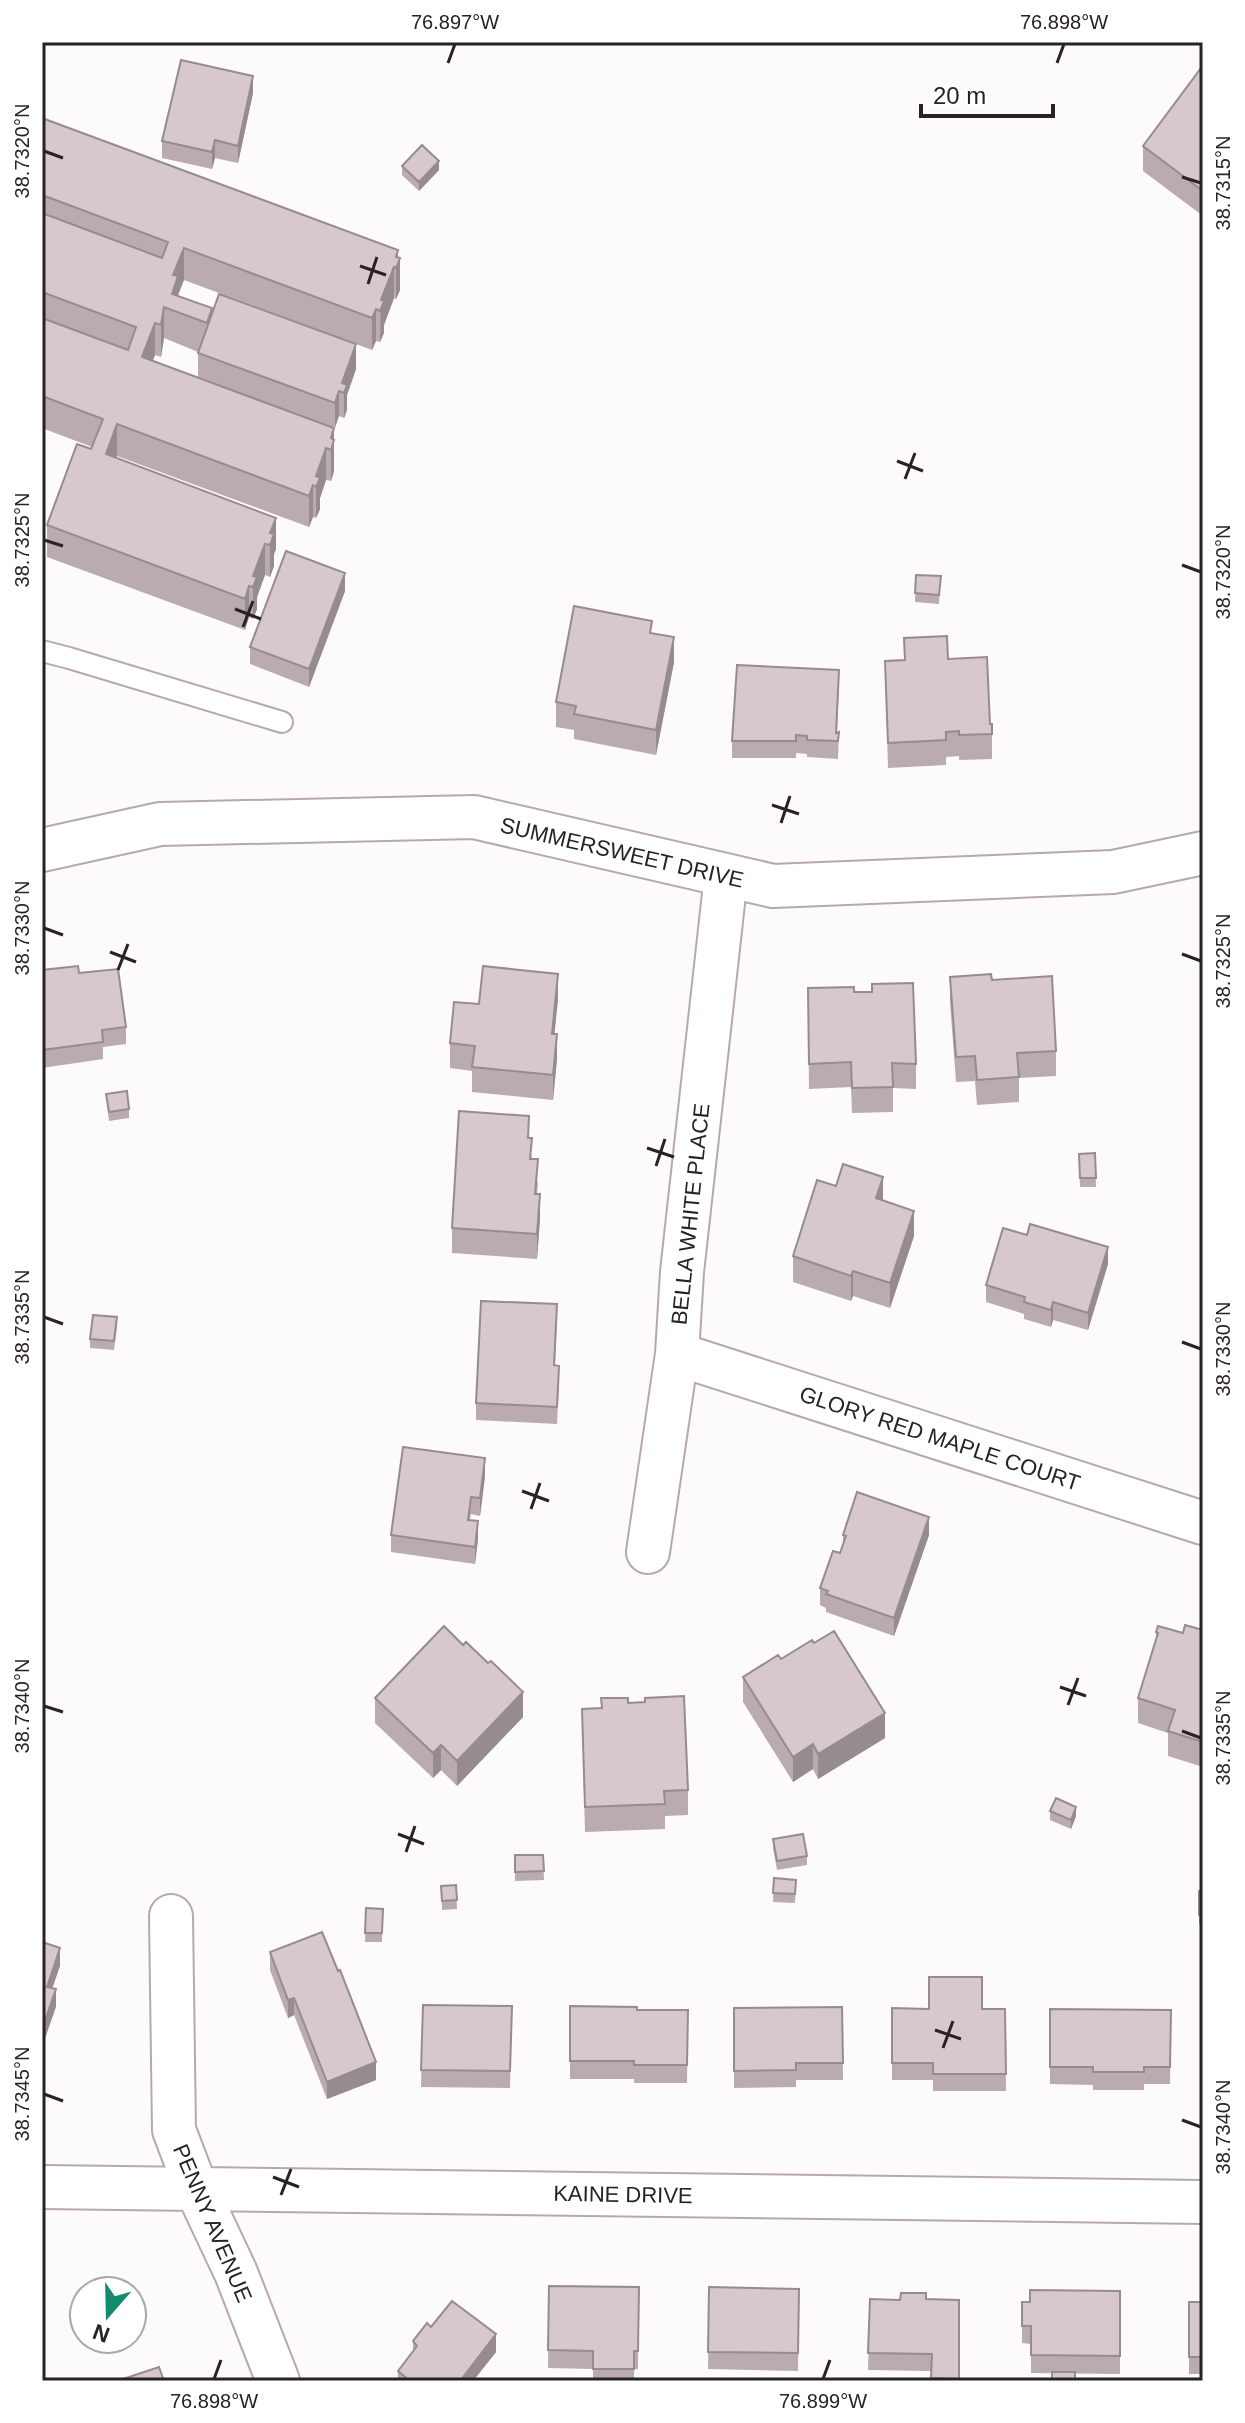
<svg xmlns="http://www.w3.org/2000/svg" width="1245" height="2423" font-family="Helvetica,sans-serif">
  <rect width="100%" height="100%" fill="#fdfafb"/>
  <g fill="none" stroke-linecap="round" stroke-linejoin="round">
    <g stroke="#b8a8ae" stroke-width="24">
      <path id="lane" d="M42 651 69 658 282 722"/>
    </g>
    <g stroke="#b8a8ae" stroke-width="46">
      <path id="street" d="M42 850 160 824 474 817 773 886 1113 872 1203 853
        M677 1354 1203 1523
        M648 1552 677 1354 682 1272 726 876
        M171 1916 174 2130 196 2188 236 2273 278 2381
        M42 2187 1203 2202"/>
    </g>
    <use href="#lane" stroke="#fff" stroke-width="20"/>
    <use href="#street" stroke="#fff" stroke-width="42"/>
  </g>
  <path fill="#b9abb1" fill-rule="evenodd" d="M1203 70V216L1143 171V146Z
    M253 93 238 163 215 158 212 169 162 158V141Z
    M42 118 398 258 400 290 396 299 394 298 384 325V333L380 342 376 341 372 350 184 280 178 296 212 314 356 369 347 395V410L344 418 339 416 334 428V471L331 481 326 480 320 498V509L316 518 313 517 309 527 117 456 116 458 276 518V549L274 554V566L270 577 265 575 257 597V609L253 619 249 617 245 630 47 557V525L92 447 42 428ZM164 338 198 352V377L153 360 155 355 161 357Z
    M402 166 439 170 419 191 402 175Z
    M916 575 941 576 939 604 915 602Z
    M345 591 309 687 250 664V647Z
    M652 633 674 662 656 755 574 739V730L556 727V702Z
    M904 638 948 659 990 724 992 734V759L959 760V756L946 757V765L888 768 885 661 904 660Z
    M839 687 837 733 839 732 838 759 807 757V754L796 753V758H732V741Z
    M42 970 79 973 126 1027V1044L103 1047V1059L42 1068Z
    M950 977 992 980 1056 1051V1076L1019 1078V1102L977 1105 975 1081 956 1082 950 1002Z
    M808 988 854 992 916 1064V1089L893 1088V1112L852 1113 851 1087 809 1089Z
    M558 999 554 1034 557 1059 553 1100 472 1092V1071L450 1068V1043L479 1004Z
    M106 1094 129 1109V1118L109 1121Z
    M529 1138 532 1159 538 1184 537 1194 540 1219 537 1259 452 1253V1228Z
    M1095 1153 1096 1187H1080L1079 1154Z
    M883 1201 914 1236 890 1308 853 1296 851 1301 793 1282V1256Z
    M1108 1264 1088 1330 1053 1320 1051 1327 1024 1319V1314L986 1302V1285Z
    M557 1322 555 1365 559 1383 557 1424 476 1420V1403Z
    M117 1326 114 1350 90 1348V1339Z
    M485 1476 480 1516 471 1514 470 1520 478 1539 475 1564 391 1552V1535Z
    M843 1535H929L894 1636 826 1612V1608L820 1605V1588L840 1553 843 1546Z
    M1203 1630V1767L1168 1756V1733L1138 1723V1698L1156 1640V1632L1183 1633Z
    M781 1659 885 1738 818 1779 813 1769 793 1782 743 1702V1677Z
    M375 1698 523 1717 457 1786 441 1770 433 1778 375 1723Z
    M601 1698 628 1703 688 1790V1815L665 1816V1829L585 1832 582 1709 601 1708Z
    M1050 1811 1076 1816 1071 1829 1050 1820Z
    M773 1839 807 1856V1865L777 1870 773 1848Z
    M515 1855H543L544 1880 515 1881Z
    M774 1878 796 1880 795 1903 773 1902Z
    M456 1885 457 1909 442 1910 441 1886Z
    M1199 1891H1203V1924H1199Z
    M366 1908 383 1909 382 1942H365Z
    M270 1952 338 1971 376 2080 327 2099 294 2015 288 2018 270 1970Z
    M423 2005 512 2006 510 2088 421 2087Z
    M570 2006 637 2010H688L687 2083H634V2079H570Z
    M842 2007 843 2080H796V2087L734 2088V2008Z
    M892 2008 1005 2009 1006 2091H933V2080H892Z
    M1050 2009 1171 2010 1170 2084H1144V2090H1093V2085L1050 2084Z
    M549 2286 639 2287 638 2369H634V2381H593V2369L548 2368Z
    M709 2287 799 2289 798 2371 708 2369Z
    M1120 2291V2374L1031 2373V2344L1022 2343V2302Z
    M870 2299 959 2300V2381H931V2371L868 2370Z
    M1189 2302H1203V2374H1189Z
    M431 2327 496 2352 473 2381H398V2371L413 2352V2341Z"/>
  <path fill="#968b90" d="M253 76V93L238 163V146Z
    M215 140V158L212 169V152Z
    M439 161V170L419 191V182Z
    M184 248V280L178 294V308L172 294 173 275Z
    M398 250V262L400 258V290L396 299V257Z
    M394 267V298L384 325V333L380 342 381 300Z
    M164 307V338L161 357V325Z
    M376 309V341L372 350V318Z
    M155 323V355L142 388V357Z
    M356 344V369L347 395V410L344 418V393L342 383Z
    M339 391V416L335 428V403Z
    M117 424V456L106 486V454Z
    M334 428V471L331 481V438Z
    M326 448V480L320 498V509L316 518V476Z
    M313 485V517L309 527V496Z
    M276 518V549L274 554V566L270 577V533Z
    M265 544V575L257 597V609L253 619V576Z
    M345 573V591L309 687V669Z
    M249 586V617L245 630V599Z
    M674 637V662L656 755V730Z
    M558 974V999L552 1059V1034Z
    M557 1034V1059L553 1100V1075Z
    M883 1177V1202L876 1198Z
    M540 1194V1219L537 1259V1234Z
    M914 1211V1236L890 1308V1283Z
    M1108 1247V1264L1088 1330V1313Z
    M853 1271V1296L851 1301V1276Z
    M1053 1302V1320L1051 1327V1310Z
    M485 1458V1476L480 1516V1498Z
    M929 1517V1535L894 1636V1618Z
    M478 1521V1539L475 1564V1547Z
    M523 1692V1717L457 1786V1761Z
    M885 1713V1738L818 1779V1754Z
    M813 1744V1769L793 1782V1757Z
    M441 1745V1770L433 1778V1753Z
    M1076 1807V1816L1071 1829V1820Z
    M60 1948V1966L47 2004V1987Z
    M56 1989V2007L42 2047V2029Z
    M294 1998V2015L288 2018V2000Z
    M376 2062V2080L327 2099V2082Z
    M496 2334V2352L473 2381H460Z"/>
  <path fill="#d7c7ce" stroke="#968b90" stroke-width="2" d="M181 60 253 76 238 146 215 140 212 152 162 141Z
    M1201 68 1203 70V191L1143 146Z
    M42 118 398 250 396 257 400 258 396 268 394 267 381 300 384 301 380 311 376 309 372 318 184 248 173 275 178 276 172 294 212 308 207 323 164 307 161 325 155 323 142 357 334 428 331 438 334 440 331 450 326 448 316 476 320 478 316 487 313 485 309 496 117 424 106 454 276 518 270 533 274 534 270 545 265 544 253 576 257 577 253 587 249 586 245 599 47 525 77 444 91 449 103 419 42 396V318L128 350 136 327 42 292V213L162 258 168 242 42 195Z
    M422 145 439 161 419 182 402 166Z
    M219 294 356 344 342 383 347 385 344 393 339 391 335 403 198 353Z
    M286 551 345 573 309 669 250 647Z
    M916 575 941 576 939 595 915 593Z
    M574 606 652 621 650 633 674 637 656 730 574 714 576 706 556 702Z
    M947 636 948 659 987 657 990 724H992V734L959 735V731L946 732V740L888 743 885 661 905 660 904 638Z
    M737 665 839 670 836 733 839 732 838 741 807 740V736L796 735V741H732Z
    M78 966 79 973 118 969 126 1027 102 1030 103 1042 42 1050V970Z
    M483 966 558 974 552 1034H557L553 1075 472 1067 475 1046 450 1043 454 1002 479 1004Z
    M991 974 992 980 1052 976 1056 1051 1017 1053 1019 1077 977 1080 975 1056 956 1057 950 977Z
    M913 983 916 1064 892 1063 893 1087 852 1088 851 1062 809 1064 808 988 854 987V992H872V984Z
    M127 1091 129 1109 109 1112 106 1094Z
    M459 1111 529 1116 528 1138H532L530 1159H538L535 1194H540L537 1234 452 1228Z
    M1095 1153 1096 1178H1080L1079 1154Z
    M843 1164 883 1177 876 1198 914 1211 890 1283 853 1271 851 1276 793 1256 817 1180 836 1186Z
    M1030 1224 1108 1247 1088 1313 1053 1302 1051 1310 1024 1302 1025 1297 986 1285 1003 1228 1027 1235Z
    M481 1301 557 1304 554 1365 559 1366 557 1407 476 1403Z
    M93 1315 117 1317 114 1341 90 1339Z
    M403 1447 485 1458 480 1498 471 1497 468 1520 478 1521 475 1547 391 1535Z
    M857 1492 929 1517 894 1618 826 1594 828 1591 820 1588 833 1551 840 1553 846 1536 843 1535Z
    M1185 1625 1203 1630V1742L1168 1731 1175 1710 1138 1698 1158 1633 1156 1632 1158 1626 1183 1633Z
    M444 1626 463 1645 466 1642 488 1663 491 1661 523 1692 457 1761 441 1745 433 1753 375 1698Z
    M834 1631 885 1713 818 1754 813 1744 793 1757 743 1677 778 1655 781 1659 812 1640 814 1643Z
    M684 1696 688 1790 664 1791 665 1804 585 1807 582 1709 602 1708 601 1698H628V1703L645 1702V1698Z
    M1056 1798 1076 1807 1071 1820 1050 1811Z
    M803 1834 807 1856 777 1861 773 1839Z
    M515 1855H543L544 1871 515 1872Z
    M774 1878 796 1880 795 1894 773 1893Z
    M456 1885 457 1900 442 1901 441 1886Z
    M1199 1891H1203V1915H1199Z
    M366 1908 383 1909 382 1933H365Z
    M322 1932 338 1971 340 1970 376 2062 327 2082 294 1998 288 2000 270 1952Z
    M42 1942 60 1948 47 1987 56 1989 42 2029Z
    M929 1977H982V2009H1005L1006 2074H933V2063H892V2008L929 2009Z
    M423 2005 512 2006 510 2071 421 2070Z
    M570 2006 637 2007V2010H688L687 2065H634V2061H570Z
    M842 2007 843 2063H796V2070L734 2071V2008Z
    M1050 2009 1171 2010 1170 2067H1144V2072H1093V2067H1050Z
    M549 2286 639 2287 638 2351H634V2369H593V2351L548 2350Z
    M709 2287 799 2289 798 2353 708 2352Z
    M1030 2290 1120 2291V2356L1031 2355V2326H1022V2302H1030Z
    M901 2293H926V2299L959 2300V2379L931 2378 932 2354 868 2353 870 2299 900 2300Z
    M452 2301 496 2334 460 2381H410L398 2371 417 2346 413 2341 427 2323 431 2327Z
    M1189 2302H1203V2357H1189Z
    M159 2367 164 2381H117Z
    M1052 2372H1075V2381H1052Z"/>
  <path fill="none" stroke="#282224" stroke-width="3" d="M448 63 455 44M1057 63 1064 44M44 151 63 158M1182 177 1201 183M360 266 386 275M368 284 377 257M897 461 923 471M905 479 915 453M44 540 63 546M1182 565 1201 572M235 609 261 619M243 627 253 601M772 805 799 814M781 823 790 796M44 928 63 935M110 952 136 962M1182 954 1201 961M118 970 128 944M647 1148 674 1157M656 1166 665 1139M44 1317 63 1324M1182 1342 1201 1349M522 1491 549 1501M531 1509 540 1483M1060 1687 1086 1696M1068 1705 1078 1678M44 1706 63 1712M1182 1731 1201 1738M398 1834 424 1844M406 1852 415 1826M935 2030 961 2039M943 2048 953 2021M44 2094 63 2101M1182 2120 1201 2127M273 2177 299 2187M281 2195 291 2169M214 2379 221 2360M823 2379 830 2360"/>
  <g text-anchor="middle" stroke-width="6" stroke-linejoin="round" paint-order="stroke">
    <g font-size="22" fill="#282224" stroke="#fff">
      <text transform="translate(622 852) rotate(13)" y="8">SUMMERSWEET DRIVE</text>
      <text transform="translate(690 1214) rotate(-84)" y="8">BELLA WHITE PLACE</text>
      <text transform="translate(940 1438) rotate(18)" y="8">GLORY RED MAPLE COURT</text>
      <text transform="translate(623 2194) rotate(1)" y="8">KAINE DRIVE</text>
      <text transform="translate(213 2223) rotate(67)" y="8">PENNY AVENUE</text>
    </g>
  </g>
  <rect width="1245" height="2423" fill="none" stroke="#ffffff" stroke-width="88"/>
  <g transform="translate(108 2315) rotate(200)"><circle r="38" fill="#ffffff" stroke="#a9a7a7" stroke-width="2"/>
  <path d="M0-6L14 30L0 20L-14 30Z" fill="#158b6d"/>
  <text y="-12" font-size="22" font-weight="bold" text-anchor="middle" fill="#282224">N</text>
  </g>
  <path d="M921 104v12h132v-12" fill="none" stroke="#282224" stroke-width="4"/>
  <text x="933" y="104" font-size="24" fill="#282224" stroke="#ffffff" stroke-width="6" paint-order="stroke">20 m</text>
  <rect x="44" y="44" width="1157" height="2335" fill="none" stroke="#282224" stroke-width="3"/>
  <g font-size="20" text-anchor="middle" fill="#282224">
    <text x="455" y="29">76.897°W</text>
    <text x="1064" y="29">76.898°W</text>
    <text transform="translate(22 151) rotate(-90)" y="7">38.7320°N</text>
    <text transform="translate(1223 183) rotate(-90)" y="7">38.7315°N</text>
    <text transform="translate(22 540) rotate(-90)" y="7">38.7325°N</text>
    <text transform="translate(1223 572) rotate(-90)" y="7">38.7320°N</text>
    <text transform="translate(22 928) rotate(-90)" y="7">38.7330°N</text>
    <text transform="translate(1223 961) rotate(-90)" y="7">38.7325°N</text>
    <text transform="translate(22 1317) rotate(-90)" y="7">38.7335°N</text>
    <text transform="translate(1223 1349) rotate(-90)" y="7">38.7330°N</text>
    <text transform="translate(22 1706) rotate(-90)" y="7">38.7340°N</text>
    <text transform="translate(1223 1738) rotate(-90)" y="7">38.7335°N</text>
    <text transform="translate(22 2094) rotate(-90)" y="7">38.7345°N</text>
    <text transform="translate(1223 2127) rotate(-90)" y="7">38.7340°N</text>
    <text x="214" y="2408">76.898°W</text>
    <text x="823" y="2408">76.899°W</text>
  </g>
</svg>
